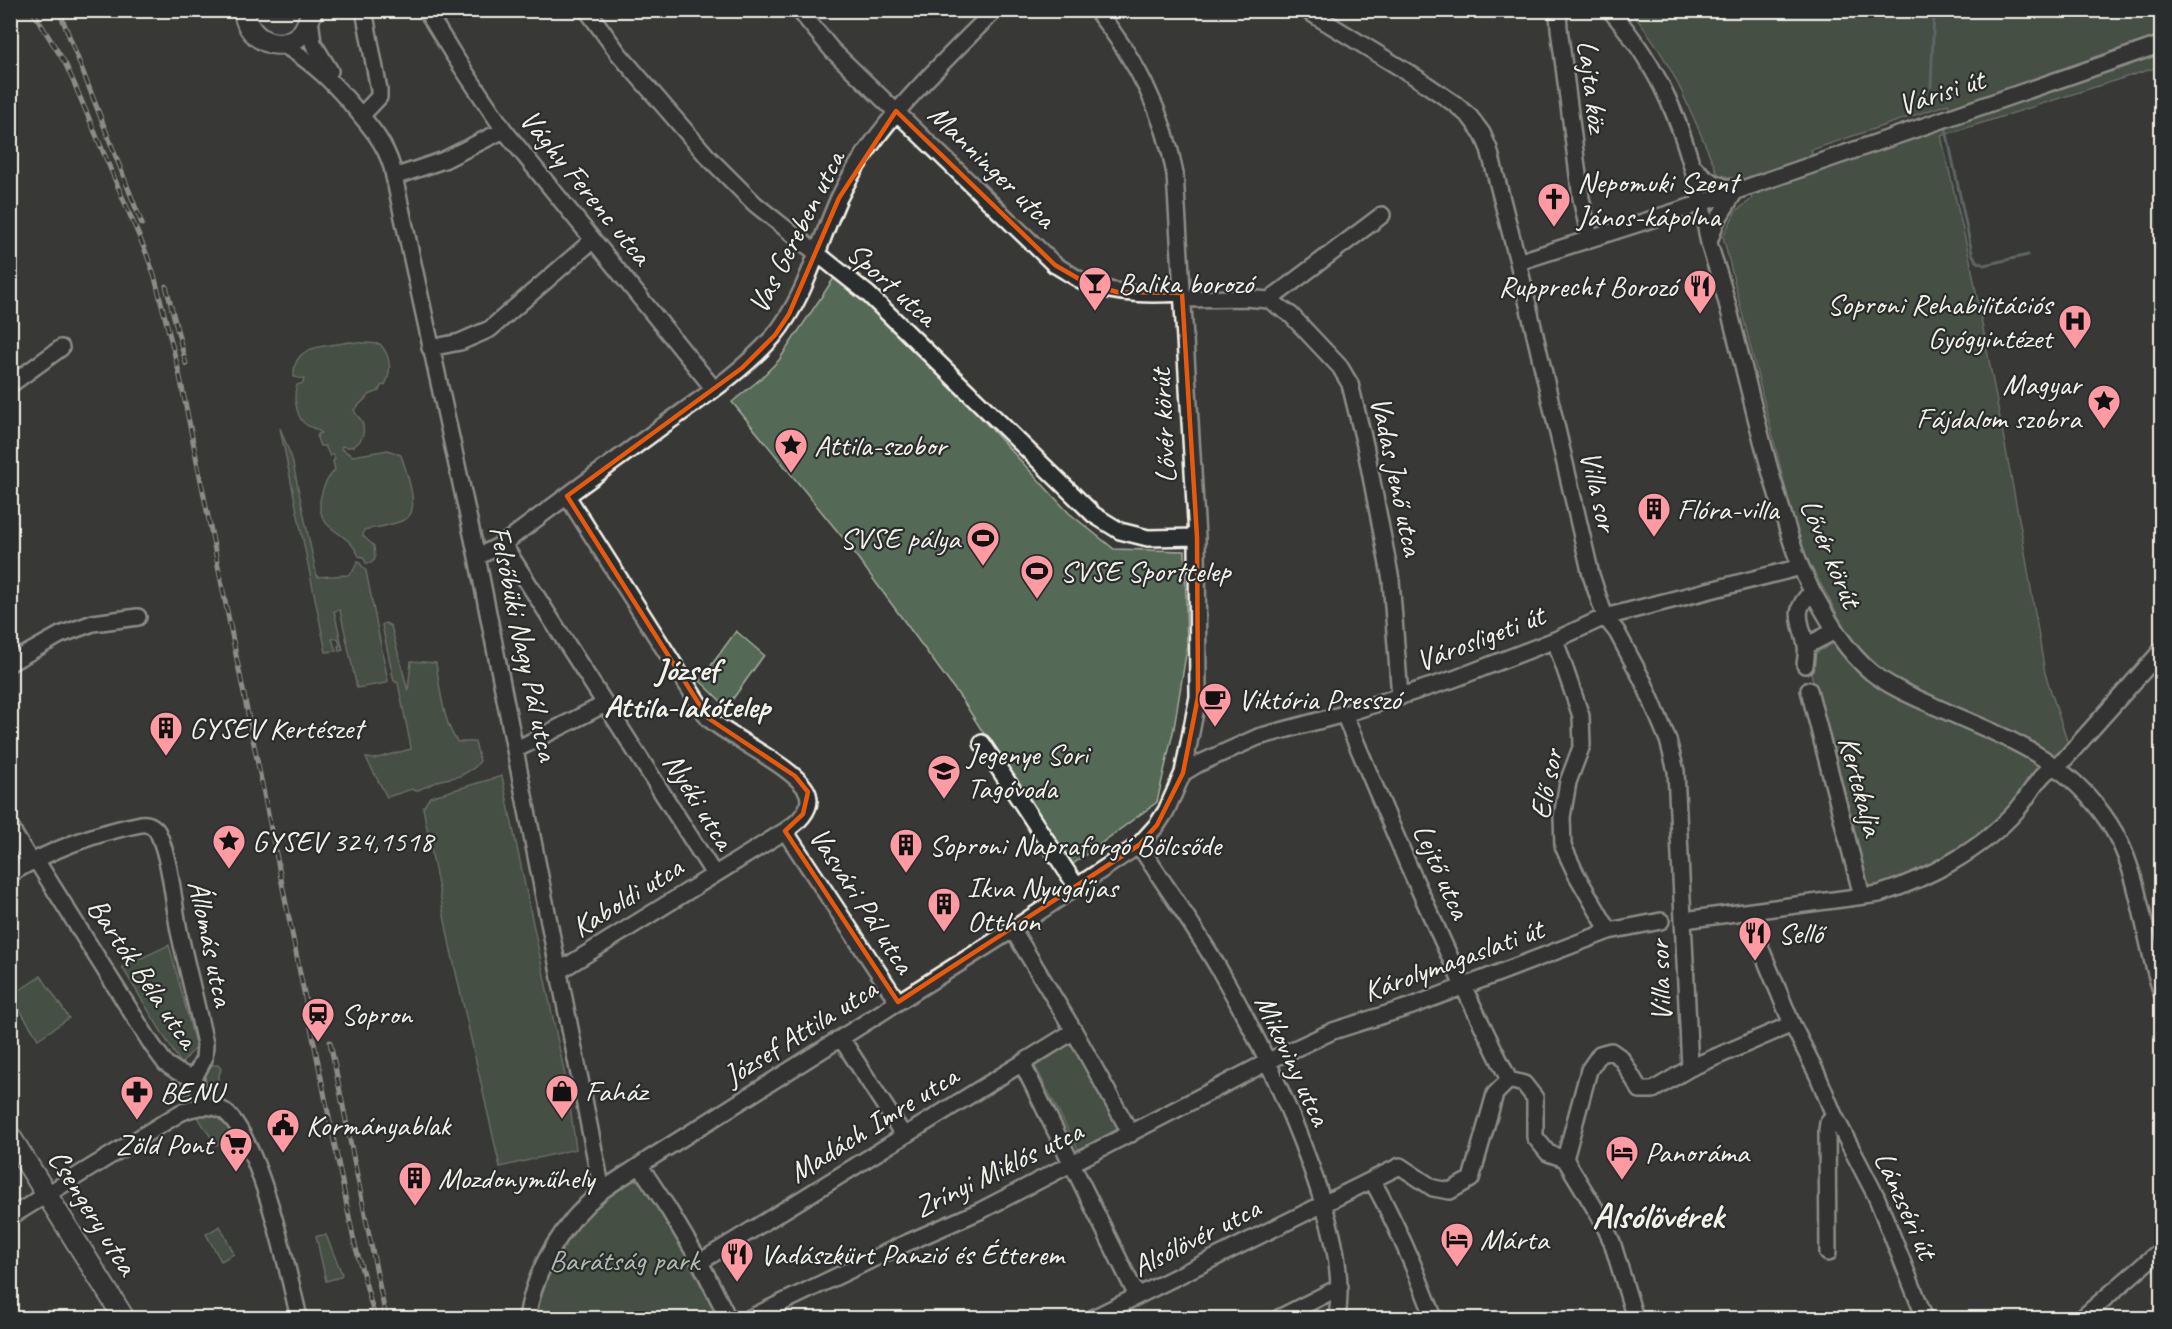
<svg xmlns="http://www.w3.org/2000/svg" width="2172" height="1329" font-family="Caveat,sans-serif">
  <rect width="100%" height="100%" fill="#383836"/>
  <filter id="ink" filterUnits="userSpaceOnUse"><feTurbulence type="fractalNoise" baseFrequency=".0167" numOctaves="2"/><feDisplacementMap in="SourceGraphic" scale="12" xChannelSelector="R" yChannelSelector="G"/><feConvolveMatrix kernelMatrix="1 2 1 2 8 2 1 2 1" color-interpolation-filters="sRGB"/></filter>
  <g filter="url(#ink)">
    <path fill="#546a56" stroke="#a4ae9f" stroke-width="1.5" fill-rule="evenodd" d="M1630 11H2161V66L1941 136 1970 260 2022 535 2045 673 2068 744 2161 642V664L2159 665 2151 658 1994 830 1926 870 1866 894 1817 701 1808 658 1848 634 1800 546 1723 236 1736 211 1752 199 1745 182 1718 174C1693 118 1672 57 1630 11ZM1948 104 1951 114 1814 161 1811 150Z
      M834 278 864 301 970 406 1069 513 1114 549 1185 551 1187 648 1174 728 1157 802 1069 867 963 701 843 538 732 402 759 380 779 360Z
      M349 342 380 344C391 356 392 371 385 385L381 386 379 391 369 395 354 410C356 416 360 417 362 422 367 436 357 451 342 446L341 449 353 456 388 450 401 455C405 468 420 507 408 517 402 524 373 528 364 530L363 536 374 546 375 559 371 563H366L363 557 359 556C350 538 343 538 329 526 312 510 322 483 335 470L333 461 335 459 333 454 330 456 325 446H320L317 438 318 434 321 433C317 428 310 428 304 423 296 416 293 394 297 385L303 383 304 379 294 377C292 343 327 347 349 342Z
      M280 428 292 459 317 577 348 575 353 571 358 561 366 571 388 681 386 683 357 688 340 610 334 611 343 650 339 651 338 646 340 645 338 638 332 639 336 651 326 652Z
      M385 623 391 626 408 691 411 661 436 663C439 684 444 727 458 742H475L480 761 474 768 460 776 441 780 416 791 412 789 387 797 366 758 374 759 411 749V747L398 683 394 681 382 625Z
      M736 631 764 655 727 707 700 681Z
      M502 776 567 1085 576 1149 500 1167 450 946 423 808 430 797Z
      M169 945 196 1047 181 1064 122 967Z
      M41 976 69 1018 38 1039 11 996Z
      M1072 1043 1120 1130 1079 1151 1035 1066Z
      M209 1065H218L221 1069 216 1085 213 1086 206 1084 205 1073Z
      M178 1079 186 1080 193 1092 176 1100 171 1091V1087Z
      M206 1113C225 1116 231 1126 238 1142L234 1149 229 1139 216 1145 197 1116Z
      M636 1180 650 1191 719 1318H535C545 1262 581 1202 636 1180Z
      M220 1226 234 1254 221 1261 206 1234Z
      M326 1235 342 1274 340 1277 326 1281 316 1236Z"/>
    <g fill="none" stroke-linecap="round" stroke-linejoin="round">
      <path stroke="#8c9c9d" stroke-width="3" d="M1931 87 1934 10
        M1946 129 1972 253 1976 261 1984 265 2028 255"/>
      <g stroke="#f4f1e8" stroke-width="20">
        <path id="minor" d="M426 10 453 54 504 130 714 389
          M587 10 619 54 707 156 755 204 868 294 1094 515 1120 531 1148 538 1197 537
          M799 10 832 50 1055 265C1066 271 1077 279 1088 284 1119 295 1150 295 1182 293
          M1306 10 1417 78 1455 104 1470 117 1482 133 1489 149 1518 262 1591 575 1605 617 1617 632 1644 683 1668 740 1676 771 1690 1068
          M1558 10 1559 28 1581 198 1590 239
          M1610 10C1661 69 1684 127 1701 202 1704 215 1706 229 1709 243 1713 258 1719 273 1723 288 1741 353 1755 419 1774 484 1786 522 1795 562 1815 596 1830 623 1846 651 1871 672 1890 687 1912 696 1934 706 2003 737 2065 756 2109 823 2142 873 2142 937 2162 993
          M310 19 313 43 330 71
          M282 44C313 62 335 84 358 112 373 130 385 144 392 167L477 557 602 1191
          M361 116 379 97V90L364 10
          M1693 166C1707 181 1715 185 1736 190
          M394 177 444 160 504 130
          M1709 242 1716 222 1736 190
          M1518 262 1690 207 2162 44
          M1183 299 1245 298 1269 300 1291 315 1340 367 1350 384 1365 445 1391 580 1400 697
          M1269 300 1382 215
          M430 348 460 342 490 329 593 240
          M10 385 61 348
          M567 496 708 718C730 738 801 770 808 794 813 810 796 824 785 831L898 1002
          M503 544 714 874
          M477 557 503 544C556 503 610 465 664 425 702 398 742 372 773 337 806 298 818 244 839 198 875 124 938 68 995 10
          M1555 640 1581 716 1582 745 1568 782 1562 817 1563 846 1576 874 1609 931
          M1806 646 1835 631
          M10 663 60 635 93 623 138 617
          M1805 665C1806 658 1807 651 1806 645 1801 622 1791 610 1812 592
          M1809 690 1862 896
          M1344 714 1409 867 1463 986 1509 1080
          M982 743 1077 887
          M515 750 605 704
          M1183 773 1198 764 1258 737 1344 714 1454 679 1555 640 1605 617 1801 567
          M10 827 31 862
          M1139 845C1167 889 1198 931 1223 976 1258 1037 1287 1101 1311 1167 1328 1216 1345 1266 1337 1318
          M36 860 152 1045 166 1064 178 1072 194 1078 202 1100
          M10 874C50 850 96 833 141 824 149 823 156 827 159 835 171 864 173 900 179 931 187 968 197 1006 205 1044L204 1059 194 1078
          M1758 911 1754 932 1792 1024 1818 1076 1834 1115 1876 1196 1925 1318
          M1684 920 1879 894C1929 878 1982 850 2017 810 2027 799 2034 783 2045 773 2050 768 2058 764 2064 760L2162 650
          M1013 930 1074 1031 1131 1134
          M559 971 785 831
          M841 1038 904 1136
          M1022 1063 1137 1296
          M1565 1159 1602 1220 1612 1242 1635 1318
          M640 1166 669 1210 700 1262 728 1318
          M1372 1180C1397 1224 1416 1271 1434 1318
          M10 1217 180 1113C192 1107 211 1103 224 1111 259 1136 289 1275 299 1318
          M1828 1253 1827 1130 1828 1123 1834 1115
          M700 1262 1074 1031
          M527 1318C535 1268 563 1222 603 1190 618 1179 634 1170 649 1159L1009 932 1139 845 1157 825 1166 811 1183 773 1198 697 1197 537 1175 174C1164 112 1136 59 1096 10
          M750 1318 902 1245 982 1210 1277 1057 1333 1031 1412 1006 1609 931 1661 921
          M1093 1318 1400 1166 1433 1188 1450 1191 1471 1179 1495 1094 1509 1080 1524 1084 1535 1098V1137L1548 1153 1565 1159 1589 1070 1600 1054 1611 1051 1621 1058 1640 1090H1653L1690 1068 1792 1024
          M1279 1318 1340 1287
          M2082 1318 2162 1249"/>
      </g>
      <g stroke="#f4f1e8" stroke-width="24">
        <path id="major" d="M244 10C246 38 277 55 300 35 308 28 308 19 313 10
          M10 1136 124 1318"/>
      </g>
      <use href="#minor" stroke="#2a2d2e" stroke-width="15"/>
      <use href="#major" stroke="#2a2d2e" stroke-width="20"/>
      <g stroke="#f4f1e8" stroke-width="5">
        <path id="rail" d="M32 10 65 63 74 83 147 255 155 278 179 372 354 1241 375 1318
          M59 10 142 224
          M166 286 186 364
          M330 1042 386 1318"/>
      </g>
      <use href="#rail" stroke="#2a2d2e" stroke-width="3" stroke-dasharray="9" stroke-linecap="butt"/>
    </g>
  </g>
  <path d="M0 0H2172V1329H0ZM896 111 1055 265 1086 283 1117 292 1182 293 1197 537 1198 697 1183 773 1157 825 1139 845 898 1002 785 831 803 814 808 792 795 776 708 718 567 496 742 368 775 335 789 314 839 198Z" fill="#383836" fill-opacity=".55" fill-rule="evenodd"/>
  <path fill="none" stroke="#e8590c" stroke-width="4.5" stroke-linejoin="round" d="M896 111 1055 265 1086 283 1117 292 1182 293 1197 537 1198 697 1183 773 1157 825 1139 845 898 1002 785 831 803 814 808 792 795 776 708 718 567 496 742 368 775 335 789 314 839 198Z"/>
  <defs>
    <g id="church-pin" transform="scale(1.725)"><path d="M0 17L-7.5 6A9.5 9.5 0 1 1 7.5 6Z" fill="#ff9aa2" stroke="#2a2d2e"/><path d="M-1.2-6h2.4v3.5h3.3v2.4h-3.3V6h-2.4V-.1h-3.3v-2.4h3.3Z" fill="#111"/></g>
    <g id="bar-pin" transform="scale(1.725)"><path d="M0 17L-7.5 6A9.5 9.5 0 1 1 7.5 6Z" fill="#ff9aa2" stroke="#2a2d2e"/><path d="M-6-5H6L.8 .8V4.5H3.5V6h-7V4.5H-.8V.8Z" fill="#111"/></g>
    <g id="restaurant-pin" transform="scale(1.725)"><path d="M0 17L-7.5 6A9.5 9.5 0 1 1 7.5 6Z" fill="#ff9aa2" stroke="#2a2d2e"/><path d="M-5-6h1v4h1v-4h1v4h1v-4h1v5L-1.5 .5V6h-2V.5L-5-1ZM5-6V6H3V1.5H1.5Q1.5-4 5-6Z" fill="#111"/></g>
    <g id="hospital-pin" transform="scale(1.725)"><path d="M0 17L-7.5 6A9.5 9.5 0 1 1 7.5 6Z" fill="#ff9aa2" stroke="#2a2d2e"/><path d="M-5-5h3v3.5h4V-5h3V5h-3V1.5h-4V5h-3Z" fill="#111"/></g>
    <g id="sight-pin" transform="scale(1.725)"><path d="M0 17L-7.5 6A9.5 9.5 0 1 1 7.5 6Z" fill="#ff9aa2" stroke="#2a2d2e"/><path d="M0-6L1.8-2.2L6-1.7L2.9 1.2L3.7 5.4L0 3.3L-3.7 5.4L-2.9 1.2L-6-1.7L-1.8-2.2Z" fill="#111"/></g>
    <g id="building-pin" transform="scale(1.725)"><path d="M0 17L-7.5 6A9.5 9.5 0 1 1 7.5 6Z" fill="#ff9aa2" stroke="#2a2d2e"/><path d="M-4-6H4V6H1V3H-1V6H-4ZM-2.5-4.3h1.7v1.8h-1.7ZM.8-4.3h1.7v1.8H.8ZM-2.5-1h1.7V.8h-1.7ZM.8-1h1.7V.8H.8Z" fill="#111"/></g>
    <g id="stadium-pin" transform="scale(1.725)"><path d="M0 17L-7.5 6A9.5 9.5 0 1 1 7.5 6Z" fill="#ff9aa2" stroke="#2a2d2e"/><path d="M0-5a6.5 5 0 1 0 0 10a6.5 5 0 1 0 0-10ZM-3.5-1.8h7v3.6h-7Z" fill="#111"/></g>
    <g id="cafe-pin" transform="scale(1.725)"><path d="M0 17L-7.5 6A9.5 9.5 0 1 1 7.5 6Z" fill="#ff9aa2" stroke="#2a2d2e"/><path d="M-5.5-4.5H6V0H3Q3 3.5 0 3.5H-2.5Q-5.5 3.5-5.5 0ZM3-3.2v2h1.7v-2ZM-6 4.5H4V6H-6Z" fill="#111"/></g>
    <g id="school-pin" transform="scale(1.725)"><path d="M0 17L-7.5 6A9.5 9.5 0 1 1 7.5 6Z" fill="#ff9aa2" stroke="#2a2d2e"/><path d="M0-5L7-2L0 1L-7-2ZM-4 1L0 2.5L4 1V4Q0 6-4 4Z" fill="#111"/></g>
    <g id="station-pin" transform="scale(1.725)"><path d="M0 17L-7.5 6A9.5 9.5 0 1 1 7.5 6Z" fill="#ff9aa2" stroke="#2a2d2e"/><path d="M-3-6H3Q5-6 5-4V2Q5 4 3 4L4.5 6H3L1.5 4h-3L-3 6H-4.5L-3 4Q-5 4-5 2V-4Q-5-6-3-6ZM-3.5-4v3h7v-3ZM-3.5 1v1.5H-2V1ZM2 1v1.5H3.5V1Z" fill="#111"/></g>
    <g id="shop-pin" transform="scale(1.725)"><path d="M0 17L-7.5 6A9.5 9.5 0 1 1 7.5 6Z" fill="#ff9aa2" stroke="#2a2d2e"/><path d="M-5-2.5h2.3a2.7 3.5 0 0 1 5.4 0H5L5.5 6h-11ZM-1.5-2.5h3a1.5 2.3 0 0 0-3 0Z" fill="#111"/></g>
    <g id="pharmacy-pin" transform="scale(1.725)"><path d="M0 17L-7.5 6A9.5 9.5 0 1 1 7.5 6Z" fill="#ff9aa2" stroke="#2a2d2e"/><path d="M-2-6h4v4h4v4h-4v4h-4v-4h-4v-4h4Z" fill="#111"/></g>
    <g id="civic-pin" transform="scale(1.725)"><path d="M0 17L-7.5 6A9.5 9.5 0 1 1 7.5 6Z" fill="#ff9aa2" stroke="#2a2d2e"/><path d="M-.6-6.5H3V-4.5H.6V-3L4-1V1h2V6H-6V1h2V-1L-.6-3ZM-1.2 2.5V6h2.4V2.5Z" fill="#111"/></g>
    <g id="supermarket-pin" transform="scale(1.725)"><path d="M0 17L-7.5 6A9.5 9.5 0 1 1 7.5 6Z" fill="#ff9aa2" stroke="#2a2d2e"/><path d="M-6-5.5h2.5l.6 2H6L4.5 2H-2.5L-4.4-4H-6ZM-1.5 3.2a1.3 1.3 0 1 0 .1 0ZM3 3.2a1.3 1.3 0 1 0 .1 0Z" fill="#111"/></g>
    <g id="hotel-pin" transform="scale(1.725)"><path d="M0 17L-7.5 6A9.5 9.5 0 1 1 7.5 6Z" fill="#ff9aa2" stroke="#2a2d2e"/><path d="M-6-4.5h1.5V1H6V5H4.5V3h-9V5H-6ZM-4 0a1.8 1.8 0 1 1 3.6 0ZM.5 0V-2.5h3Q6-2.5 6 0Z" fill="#111"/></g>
  </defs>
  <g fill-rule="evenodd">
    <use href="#church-pin" x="1554" y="199"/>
    <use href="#bar-pin" x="1095" y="283"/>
    <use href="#restaurant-pin" x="1700" y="286"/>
    <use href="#hospital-pin" x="2075" y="321"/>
    <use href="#sight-pin" x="2104" y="401"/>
    <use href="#sight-pin" x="791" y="445"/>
    <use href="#building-pin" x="1654" y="509"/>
    <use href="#stadium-pin" x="983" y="538"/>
    <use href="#stadium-pin" x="1037" y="571"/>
    <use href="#cafe-pin" x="1215" y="699"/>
    <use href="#building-pin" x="166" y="728"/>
    <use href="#school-pin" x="944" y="771"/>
    <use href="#sight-pin" x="229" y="841"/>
    <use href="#building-pin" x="906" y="845"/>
    <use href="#building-pin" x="944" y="904"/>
    <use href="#restaurant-pin" x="1755" y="933"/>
    <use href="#station-pin" x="318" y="1014"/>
    <use href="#shop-pin" x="562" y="1091"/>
    <use href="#pharmacy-pin" x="137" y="1092"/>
    <use href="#civic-pin" x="283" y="1125"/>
    <use href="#supermarket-pin" x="236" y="1144"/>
    <use href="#hotel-pin" x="1622" y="1152"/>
    <use href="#building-pin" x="415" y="1178"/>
    <use href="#hotel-pin" x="1457" y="1239"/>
    <use href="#restaurant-pin" x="737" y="1254"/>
  </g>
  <g text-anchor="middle" stroke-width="4.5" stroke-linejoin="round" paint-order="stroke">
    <g font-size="30" fill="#f4f1e8" stroke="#2a2d2e">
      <text transform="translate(1593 86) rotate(83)" y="10">Lajta köz</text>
      <text transform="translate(1941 92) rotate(-18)" y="10">Várisi út</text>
      <text transform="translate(992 166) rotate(44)" y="10">Manninger utca</text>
      <text transform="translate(586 187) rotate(51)" y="10">Vághy Ferenc utca</text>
      <text transform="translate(796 232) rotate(-63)" y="10">Vas Gereben utca</text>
      <text transform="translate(892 284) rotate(42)" y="10">Sport utca</text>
      <text transform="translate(1163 426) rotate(-93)" y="10">Lővér körút</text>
      <text transform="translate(1397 476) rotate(78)" y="10">Vadas Jenő utca</text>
      <text transform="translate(1599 491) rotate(77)" y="10">Villa sor</text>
      <text transform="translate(1831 553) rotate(67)" y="10">Lővér körút</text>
      <text transform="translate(1480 638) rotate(-21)" y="10">Városligeti út</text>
      <text transform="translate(524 643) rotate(78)" y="10">Felsőbüki Nagy Pál utca</text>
      <text transform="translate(1546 784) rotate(-79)" y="10">Elő sor</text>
      <text transform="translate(1861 786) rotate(75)" y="10">Kertekalja</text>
      <text transform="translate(699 801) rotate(58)" y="10">Nyéki utca</text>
      <text transform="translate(1442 871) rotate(66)" y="10">Lejtő utca</text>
      <text transform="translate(627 897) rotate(-32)" y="10">Kaboldi utca</text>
      <text transform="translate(862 900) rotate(57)" y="10">Vasvári Pál utca</text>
      <text transform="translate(211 943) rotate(78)" y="10">Állomás utca</text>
      <text transform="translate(1453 960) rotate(-20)" y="10">Károlymagaslati út</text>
      <text transform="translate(143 973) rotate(56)" y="10">Bartók Béla utca</text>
      <text transform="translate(1660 981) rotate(-92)" y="10">Villa sor</text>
      <text transform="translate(800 1032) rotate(-32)" y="10">József Attila utca</text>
      <text transform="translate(1293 1060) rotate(65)" y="10">Mikoviny utca</text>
      <text transform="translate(873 1124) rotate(-32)" y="10">Madách Imre utca</text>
      <text transform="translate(998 1169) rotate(-26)" y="10">Zrínyi Miklós utca</text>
      <text transform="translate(1906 1205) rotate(66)" y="10">Lánzséri út</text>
      <text transform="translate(93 1212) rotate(58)" y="10">Csengery utca</text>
      <text transform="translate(1196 1237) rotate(-27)" y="10">Alsólövér utca</text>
    </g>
    <g font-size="30" fill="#f4f1e8" stroke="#2a2d2e" text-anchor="start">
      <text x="1577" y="192">Nepomuki Szent<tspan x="1577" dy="34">János-kápolna</tspan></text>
      <text x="1118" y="293">Balika borozó</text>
      <text x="1677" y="296" text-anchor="end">Rupprecht Borozó</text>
      <text x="2052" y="314" text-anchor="end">Soproni Rehabilitációs<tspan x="2052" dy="34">Gyógyintézet</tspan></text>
      <text x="2081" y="394" text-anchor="end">Magyar<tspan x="2081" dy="34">Fájdalom szobra</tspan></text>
      <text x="814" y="455">Attila-szobor</text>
      <text x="1677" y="519">Flóra-villa</text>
      <text x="960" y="548" text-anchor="end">SVSE pálya</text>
      <text x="1060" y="581">SVSE Sporttelep</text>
      <text x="1238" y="709">Viktória Presszó</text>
      <text x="189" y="738">GYSEV Kertészet</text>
      <text x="967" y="764">Jegenye Sori<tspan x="967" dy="34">Tagóvoda</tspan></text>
      <text x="252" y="851">GYSEV 324,1518</text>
      <text x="929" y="855">Soproni Napraforgó Bölcsőde</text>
      <text x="967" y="897">Ikva Nyugdíjas<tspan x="967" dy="34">Otthon</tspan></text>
      <text x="1778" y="943">Sellő</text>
      <text x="341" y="1024">Sopron</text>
      <text x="585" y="1101">Faház</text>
      <text x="160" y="1102">BENU</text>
      <text x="306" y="1135">Kormányablak</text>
      <text x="213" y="1154" text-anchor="end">Zöld Pont</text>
      <text x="1645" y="1162">Panoráma</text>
      <text x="438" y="1188">Mozdonyműhely</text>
      <text x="1480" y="1249">Márta</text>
      <text x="760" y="1264">Vadászkürt Panzió és Étterem</text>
    </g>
    <g font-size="30" fill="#b4bbae" stroke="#2a2d2e">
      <text x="624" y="1270">Barátság park</text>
    </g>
    <g font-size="32" font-weight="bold" fill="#f4f1e8" stroke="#2a2d2e">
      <text x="687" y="680">József<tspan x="687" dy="37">Attila-lakótelep</tspan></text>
    </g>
    <g font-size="36" font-weight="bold" fill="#f4f1e8" stroke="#2a2d2e">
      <text x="1658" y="1228">Alsólövérek</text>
    </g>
  </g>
  <rect width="2172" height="1329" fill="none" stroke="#2a2d2e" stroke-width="36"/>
  <rect x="18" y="18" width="2136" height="1293" fill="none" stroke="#f4f1e8" stroke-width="2" filter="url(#ink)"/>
</svg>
